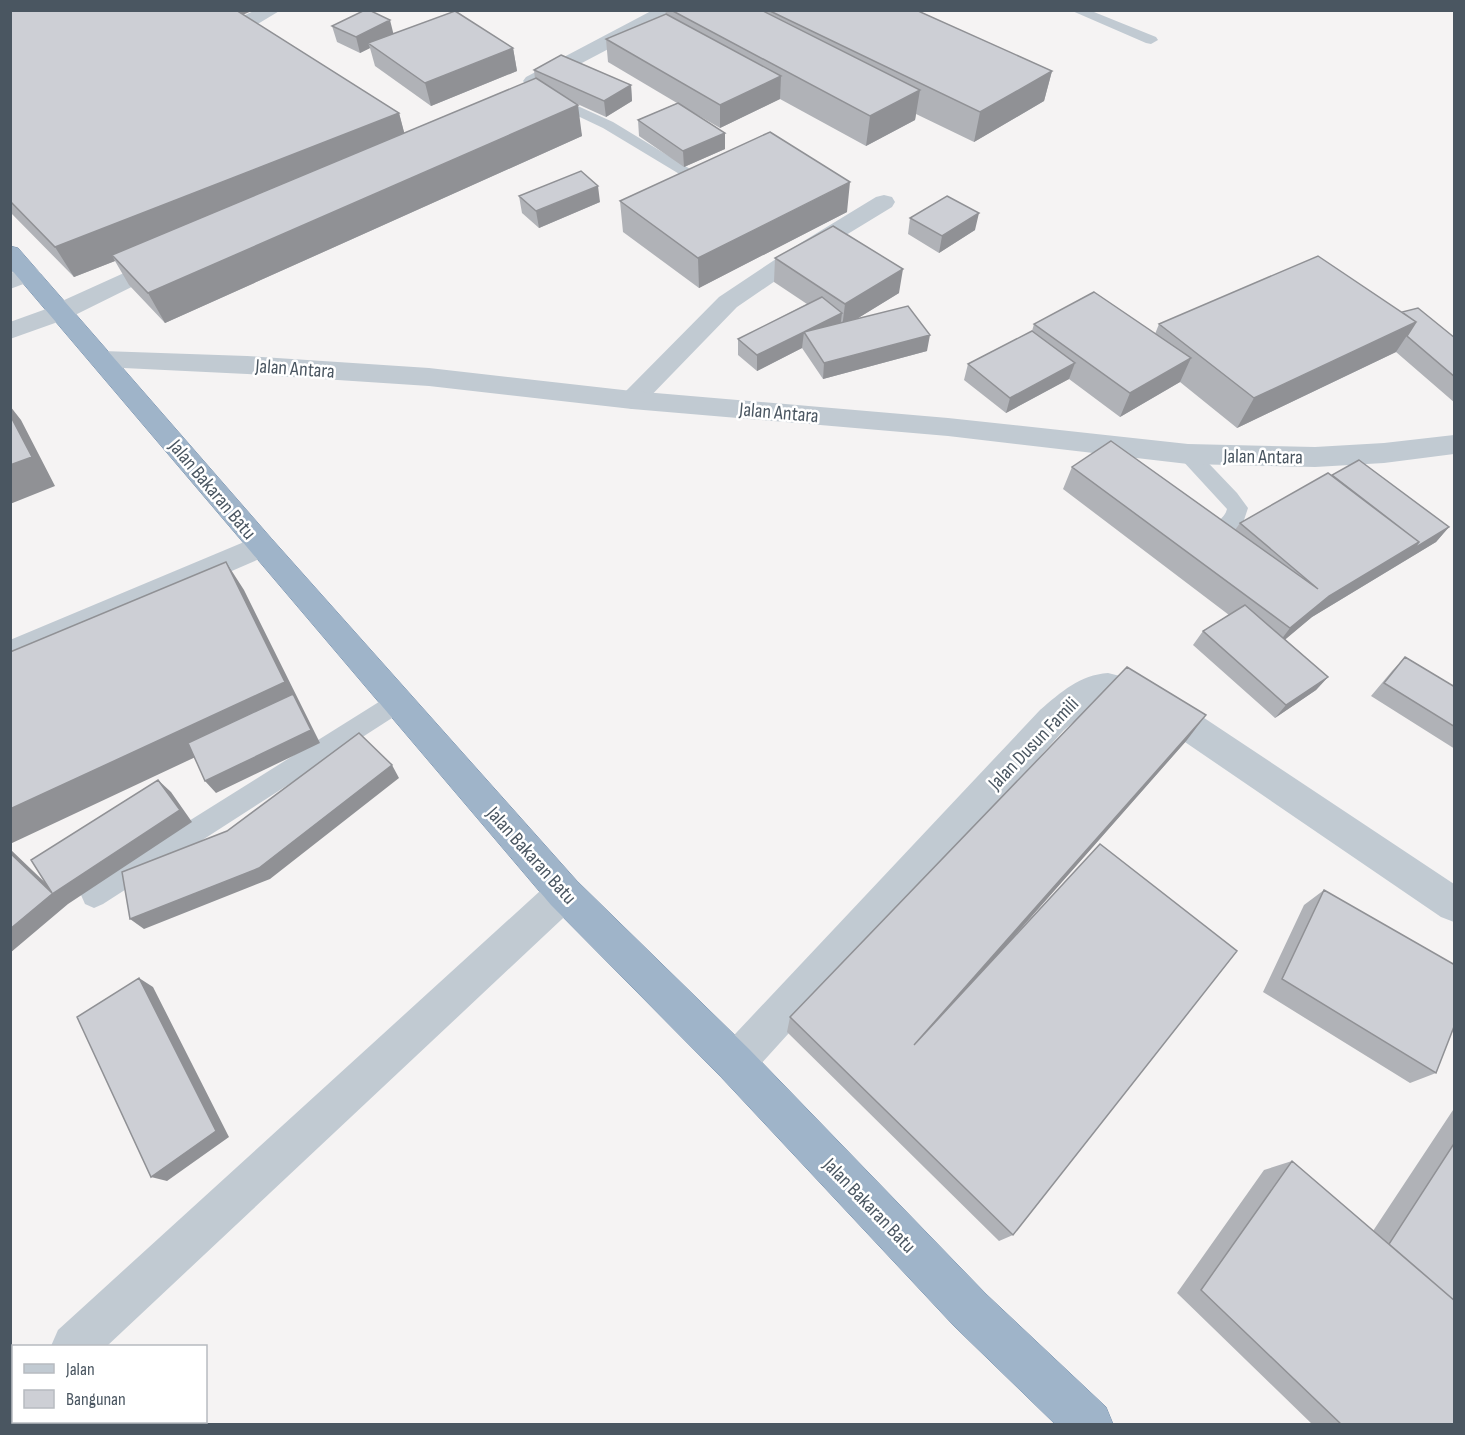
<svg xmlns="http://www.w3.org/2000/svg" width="1465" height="1435" font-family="'Sofia Sans Condensed',sans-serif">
  <rect width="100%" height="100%" fill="#f5f3f3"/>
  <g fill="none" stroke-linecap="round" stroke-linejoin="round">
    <g stroke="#7690ad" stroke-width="1">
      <path id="trunk" d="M10 246 18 248 271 538 577 881 749 1049 986 1294 1106 1407 1113 1424H1055L954 1326 721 1077 551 905 10 268Z"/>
    </g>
    <path fill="#c1cad2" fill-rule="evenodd" d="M1070 10H1089L1156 37 1158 40 1151 44 1146 43Z
      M549 93 613 122 700 175 698 178H686L603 128 544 100 542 97 544 94Z
      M1188 447 1195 449 1237 493 1248 508 1243 523 1230 536 1241 550 1238 556C1225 560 1204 547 1209 532 1213 523 1225 519 1227 509L1181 459 1178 454 1181 449Z
      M398 692 406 695 410 702 406 709 103 904 94 908 85 904 81 895 85 886 390 695Z"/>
    <path fill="#c1cad2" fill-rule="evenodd" d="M256 10H281L256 25 282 43 285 47 282 51H268L239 29 238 25 245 15Z
      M884 195 892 197 895 202 892 207 810 257 737 307 641 406 632 409 623 406 619 400 623 394 719 297 794 247 876 197Z
      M29 267 37 269 41 274 37 279 10 289V273Z
      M60 304 69 306 72 312 69 318 10 339V322Z
      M261 535 271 538 276 546 271 554 10 667V640Z
      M1108 673 1132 679 1165 692 1454 884V922L1441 917 1141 712 1119 702 1099 700 1064 730 749 1077 735 1083 721 1077 715 1063 721 1049 1040 710C1061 692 1080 675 1108 673Z
      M564 876 577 881 582 893 577 905 107 1346H51L58 1330 551 881Z
      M14 1382V1422H31L27 1424H10V1383Z"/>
    <path fill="#c1cad2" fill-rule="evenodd" d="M653 10H677L675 14 540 85H526L523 81 526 77Z
      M166 254 174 256 178 261 174 266 69 318 60 320 51 318 48 312 51 306Z
      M103 351 247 356 429 368 632 391 948 418 1188 444 1315 447 1384 443 1454 435V454L1384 463 1315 467 1188 464 948 436 632 409 429 386 247 374 103 367 94 365 90 359 94 353Z"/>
    <use href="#trunk" fill="#9fb4c9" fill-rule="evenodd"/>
  </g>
  <path fill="#b0b2b7" d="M10 10 243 15 399 113 404 133 535 79 534 70 631 85 632 101 606 117 573 102 582 136 165 323 129 285 115 261 74 277 10 212Z
    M665 10H916L1052 71 1044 101 974 142 916 114 915 120 866 146 780 99 720 128 689 110 725 133V149L684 167 639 136 638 120 677 103 608 62 606 39 666 14Z
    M332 26 513 48 517 71 431 106 375 66 370 48 360 53 337 42Z
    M519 196 600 202 539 228 522 213Z
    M620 201 847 212 699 288 623 232Z
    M910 218 975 230 939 253 908 234Z
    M775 258 899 293 858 318 927 351 823 379 802 348 757 371 738 355V339L807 304 774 282Z
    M1402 312 1455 338V403L1396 352 1237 428 1180 382 1120 417 1069 379 1006 413 964 380 968 364 1032 331 1034 324 1155 334 1159 324Z
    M1072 467 1235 530 1240 523 1332 475 1449 527 1436 542 1312 617 1285 639 1328 677 1316 690 1275 718 1193 645 1203 631 1229 615 1063 489Z
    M1405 657 1455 687V749L1371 696 1392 671Z
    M1187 740 995 958 1013 1235 999 1241 787 1032 790 1017Z
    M1324 890 1436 1073 1410 1083 1263 992 1304 905Z
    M1455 1107V1425H1313L1177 1293 1264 1170 1292 1161 1373 1231Z"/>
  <path fill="#909195" d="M236 10H254L238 17Z
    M390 20 394 36 368 43 370 48 360 53 356 37Z
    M513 48 517 71 431 106 425 83Z
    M1052 71 1044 101 974 142 980 112Z
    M781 76 780 99 720 128V105Z
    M631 85 632 101 606 117 604 101Z
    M920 90 915 120 866 146 870 116Z
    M578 105 582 136 165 323 148 293Z
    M399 113 407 143 112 255 115 261 74 277 55 247Z
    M725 133V149L684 167 683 151Z
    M850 182 847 212 699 288 698 258Z
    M598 186 600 202 539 228 536 211Z
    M979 213 975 230 939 253 942 236Z
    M903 269 899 293 842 328 845 304Z
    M842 313 840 329 804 332Z
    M1416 322 1396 352 1237 428 1254 398Z
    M804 332 802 348 757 371V355Z
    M930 335 927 351 823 379 824 363Z
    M1191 358 1180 382 1120 417 1130 393Z
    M1075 363 1069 379 1006 413 1010 398Z
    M10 406 21 420 55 486 10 504Z
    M1449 527 1436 542 1312 617 1274 649 1290 628 1329 596 1419 542Z
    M226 562 244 590 320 743 216 793 205 781 300 708 10 844V809Z
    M1328 677 1316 690 1275 718 1286 705Z
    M1206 715 1187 740 906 1059 914 1045Z
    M392 765 399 778 270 879 144 929 130 919Z
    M158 780 171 792 192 822 68 904 10 953V849L55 892Z
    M139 978 153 987 229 1137 167 1181 151 1177Z"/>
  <path fill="#cdcfd5" stroke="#909195" stroke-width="1.5" d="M10 10H236L399 113 55 247 10 201Z
    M365 10H369L390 20 356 37 332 26Z
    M671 10H761L920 90 870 116Z
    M768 10H916L1052 71 980 112Z
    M455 11 513 48 425 83 368 43Z
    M666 14 781 76 720 105 606 39Z
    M561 55 631 85 604 101 534 70Z
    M536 78 578 105 148 293 112 255Z
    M678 103 725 133 683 151 638 120Z
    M770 132 850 182 698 258 620 201Z
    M581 171 598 186 536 211 519 196Z
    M947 196 979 213 942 236 910 218Z
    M833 226 903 269 845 304 775 258Z
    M1318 256 1416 322 1254 398 1159 324Z
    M1094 292 1191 358 1130 393 1034 324Z
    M822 297 842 313 804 332 908 306 930 335 824 363 804 332 757 355 738 339Z
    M1418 308 1455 338V377L1407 336 1416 322 1402 312Z
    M1032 331 1075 363 1010 398 968 364Z
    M10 415 32 457 10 465Z
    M1111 441 1318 589 1240 523 1328 473 1419 542 1329 596 1290 628 1072 467Z
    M1359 460 1449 527 1413 549 1419 542 1332 475Z
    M226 562 285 682 10 809V652Z
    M1245 605 1328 677 1286 705 1203 631Z
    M1405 657 1455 687V727L1384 683Z
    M1127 667 1206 715 914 1045 1100 844 1237 951 1013 1235 790 1017Z
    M293 694 311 730 205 781 188 743Z
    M359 733 392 765 259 868 130 919 122 872 227 831Z
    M158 780 180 810 52 894 10 929V853L52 893 31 860Z
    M1324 890 1455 965V1024L1436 1073 1282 979Z
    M139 978 216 1131 151 1177 77 1017Z
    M1455 1142V1301L1389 1244Z
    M1292 1161 1455 1301V1425H1342L1201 1290Z"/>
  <g text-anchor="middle" stroke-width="5" stroke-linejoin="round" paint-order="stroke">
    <g font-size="20" fill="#4a5661" stroke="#fff">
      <text transform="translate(295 368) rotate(4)" y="7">Jalan Antara</text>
      <text transform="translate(779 412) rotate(5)" y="7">Jalan Antara</text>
      <text transform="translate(1263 456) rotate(1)" y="7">Jalan Antara</text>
      <text transform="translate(213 489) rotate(50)" y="7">Jalan Bakaran Batu</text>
      <text transform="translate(1033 743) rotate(-46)" y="7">Jalan Dusun Famili</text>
      <text transform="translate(532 855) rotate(48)" y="7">Jalan Bakaran Batu</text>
      <text transform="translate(870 1205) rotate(46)" y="7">Jalan Bakaran Batu</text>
    </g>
  </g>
  <rect width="1465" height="1435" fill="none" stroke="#4a5661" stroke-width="24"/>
  <rect x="12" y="1345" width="195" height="78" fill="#ffffff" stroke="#b7bbc0" stroke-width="1.5"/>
  <rect x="24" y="1364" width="30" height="9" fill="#c1cad2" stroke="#b7bbc0" stroke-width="1.5"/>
  <text x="66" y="1375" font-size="18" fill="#4a5661">Jalan</text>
  <rect x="24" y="1390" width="30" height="18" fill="#cdcfd5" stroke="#b7bbc0" stroke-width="1.5"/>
  <text x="66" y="1405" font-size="18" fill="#4a5661">Bangunan</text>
</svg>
